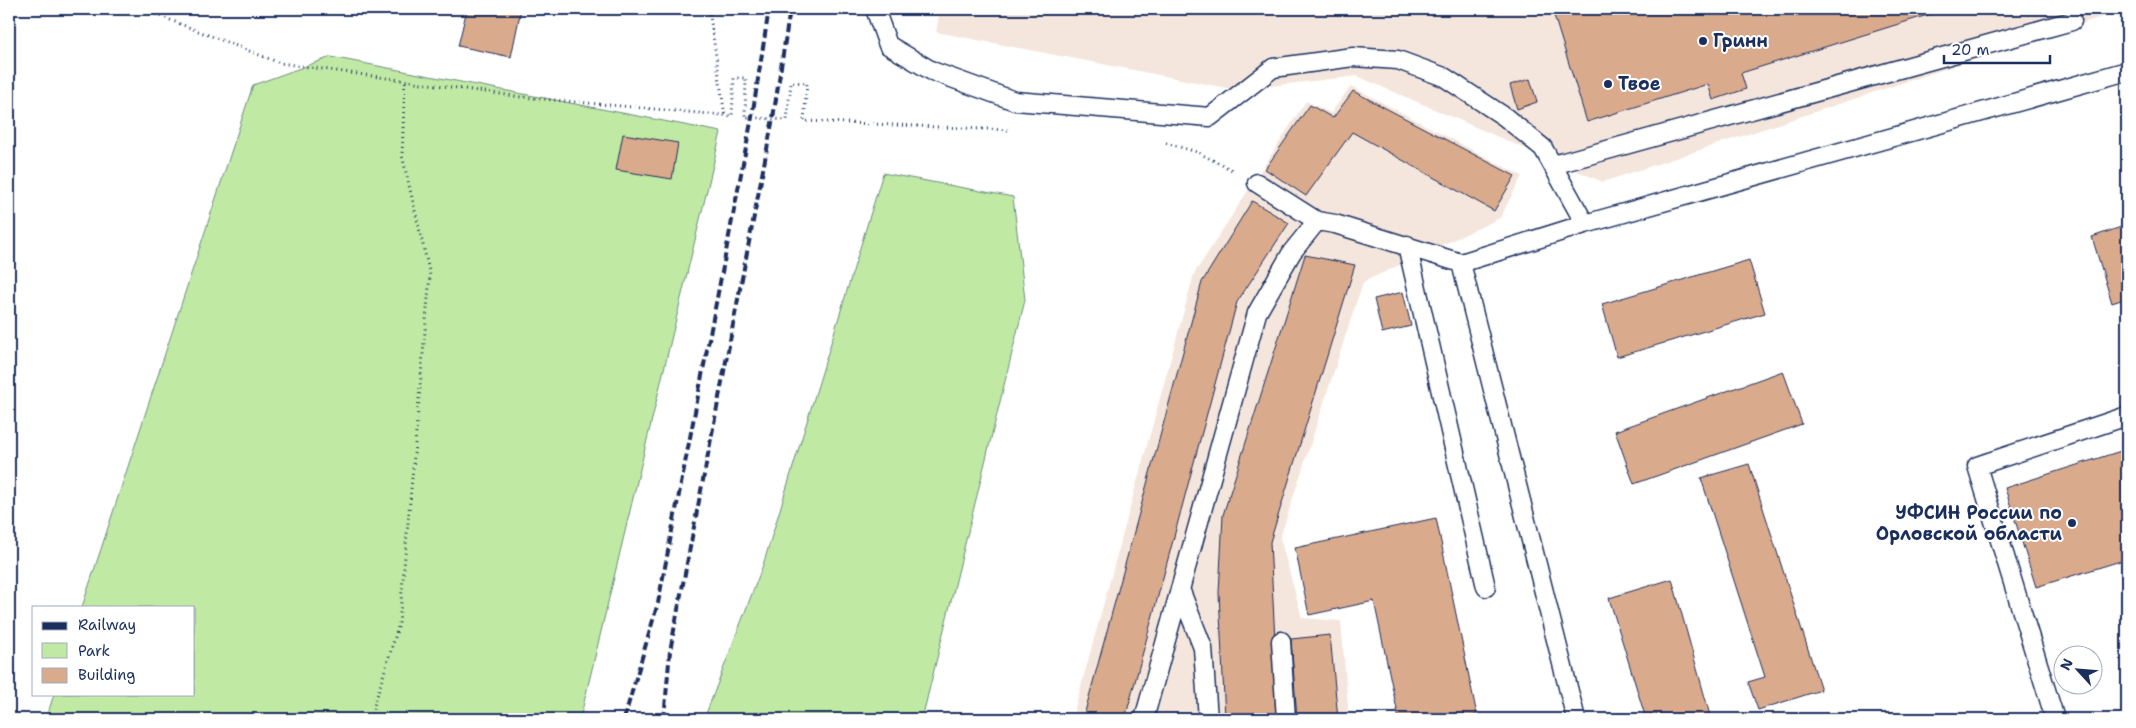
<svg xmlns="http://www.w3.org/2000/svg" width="2136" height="728" font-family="'Shantell Sans',sans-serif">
  <rect width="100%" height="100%" fill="#fff"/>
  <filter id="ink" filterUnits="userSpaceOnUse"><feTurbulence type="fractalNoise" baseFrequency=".02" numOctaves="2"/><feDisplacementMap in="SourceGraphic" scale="10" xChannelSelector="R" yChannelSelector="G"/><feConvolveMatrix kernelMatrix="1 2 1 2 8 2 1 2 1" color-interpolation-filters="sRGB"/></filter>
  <g filter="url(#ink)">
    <path fill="#f4e6dc" d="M940 9H2126L1603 182 1357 76 1237 90 936 32Z
      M1351 86 1522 176 1500 218 1363 282 1280 538 1302 618 1341 621 1349 719H1072L1194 274 1306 101 1331 113Z"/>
    <path fill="#c0e9a4" stroke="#6e8c81" d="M331 57 721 132 580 719H46L54 694H194V607H82L253 85Z
      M883 173 1013 197 1025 300 922 719H704L763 565Z"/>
    <path fill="#daaa8c" stroke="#1b2f5e" d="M467 9H521L511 57 458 46Z
      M1552 9H1947L1741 73 1746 89 1713 100 1708 84 1587 122Z
      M1530 79 1537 102 1517 109 1510 85Z
      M1353 91 1515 176 1494 211 1352 132 1306 196 1265 169 1310 105 1333 118Z
      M623 134 678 143 672 179 616 170Z
      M1252 201 1289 223 1237 302 1125 719H1083L1202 282Z
      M2127 225V298L2112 303 2092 237Z
      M1305 255 1355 265 1270 542 1279 719H1225L1219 593 1223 515Z
      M1749 260 1765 313 1617 357 1602 304Z
      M1403 292 1411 326 1382 333 1374 299Z
      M1783 371 1802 424 1634 484 1615 431Z
      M2127 449V559L2036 587 2005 488Z
      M1749 464 1821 690 1758 710 1748 682 1765 677 1701 478Z
      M1436 518 1477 715 1456 719H1399L1374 601 1309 615 1295 548Z
      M1672 579 1711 719H1646L1609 598Z
      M1330 635 1338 719H1297L1291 639Z"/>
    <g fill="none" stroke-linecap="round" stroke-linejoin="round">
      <g stroke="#1b2f5e" stroke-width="21">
        <path id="service" d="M875 9 888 45 932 71 1015 101 1210 117 1273 68 1353 57 1398 60 1444 77 1505 117 1543 148 1585 224
          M1553 165 2072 21
          M1257 183 1317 221 1335 224 1461 263
          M1407 245 1486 587
          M1180 589 1203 648 1208 719
          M1281 641 1286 719
          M1144 719 1257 313 1292 252 1317 221
          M1576 719 1461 263 1585 224 2127 71
          M2055 719 1977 466 2127 416"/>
      </g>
      <path stroke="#1b2f5e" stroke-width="3" stroke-dasharray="1 4" stroke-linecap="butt" d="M142 9 280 63 521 97 732 116 734 78H746L745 117 787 120 791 82 807 83 804 121 1008 130
        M709 9 725 116
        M1166 143 1197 152 1234 171
        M370 719 399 624 430 275 402 155 405 81"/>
      <use href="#service" stroke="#fff" stroke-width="18"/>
      <path stroke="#1b2f5e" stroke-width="4" stroke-dasharray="8 4" stroke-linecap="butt" d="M624 719 658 603 752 117 769 9
        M664 719 670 651 773 118 790 9"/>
    </g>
  </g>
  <g fill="#1b2f5e" stroke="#fff" stroke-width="2">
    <circle cx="1703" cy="41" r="5"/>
    <circle cx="1608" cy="84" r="5"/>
    <circle cx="2072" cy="523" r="5"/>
  </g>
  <g text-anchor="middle" stroke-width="4" stroke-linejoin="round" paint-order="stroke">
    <g font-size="18" font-weight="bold" fill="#1b2f5e" stroke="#fff" text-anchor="start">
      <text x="1713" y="47">Гринн</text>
      <text x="1618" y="90">Твое</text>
      <text x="2062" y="519" text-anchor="end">УФСИН России по<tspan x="2062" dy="21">Орловской области</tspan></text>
    </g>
  </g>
  <rect width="2136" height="728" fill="none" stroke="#fff" stroke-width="30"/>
  <rect x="15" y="15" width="2106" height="698" fill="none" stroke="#1b2f5e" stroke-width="2" filter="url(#ink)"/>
  <rect x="32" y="606" width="162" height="90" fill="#ffffff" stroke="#a4acbf"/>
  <rect x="42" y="622" width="25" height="8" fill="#1b2f5e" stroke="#a4acbf"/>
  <text x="78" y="630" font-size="15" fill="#1b2f5e">Railway</text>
  <rect x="42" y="643" width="25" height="15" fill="#c0e9a4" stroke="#a4acbf"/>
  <text x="78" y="656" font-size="15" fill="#1b2f5e">Park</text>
  <rect x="42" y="668" width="25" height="15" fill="#daaa8c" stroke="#a4acbf"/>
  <text x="78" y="680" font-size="15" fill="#1b2f5e">Building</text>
  <g transform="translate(2078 670) rotate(296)"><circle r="24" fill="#ffffff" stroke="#a4acbf"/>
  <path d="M0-4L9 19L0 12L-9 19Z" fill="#1b2f5e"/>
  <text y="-8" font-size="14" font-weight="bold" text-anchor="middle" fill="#1b2f5e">N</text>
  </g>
  <path d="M1944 55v8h106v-8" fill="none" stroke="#1b2f5e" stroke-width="2.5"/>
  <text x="1951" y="55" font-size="15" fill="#1b2f5e" stroke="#ffffff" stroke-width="4" paint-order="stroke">20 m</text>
</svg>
